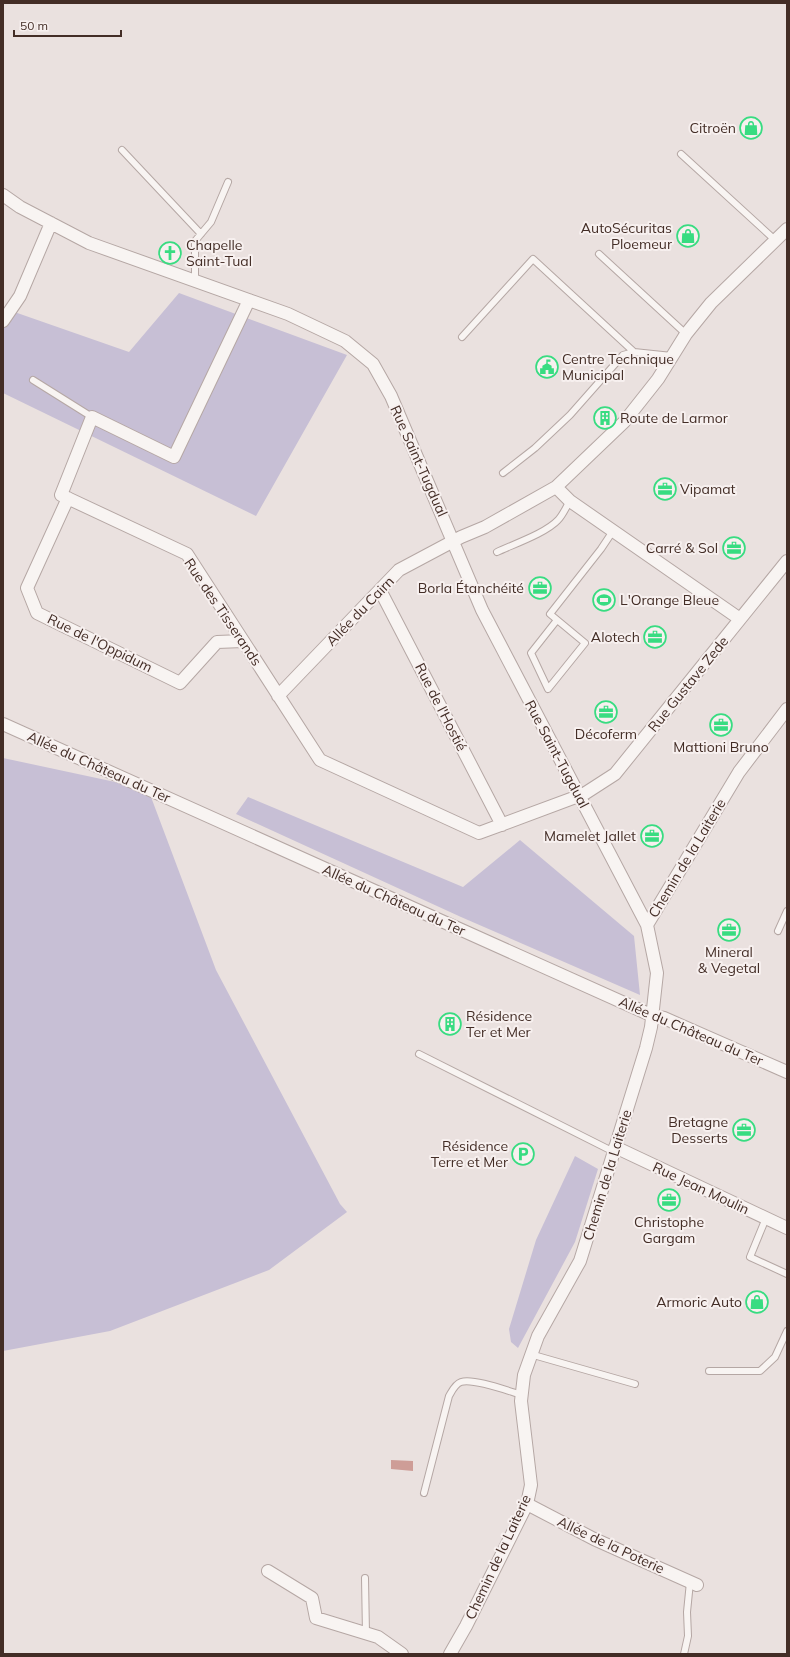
<svg xmlns="http://www.w3.org/2000/svg" width="790" height="1657" font-family="Mulish,sans-serif">
  <rect width="100%" height="100%" fill="#eae1df"/>
  <path fill="#c7bfd5" d="M179 293 347 355 256 516 3 393V308L129 352Z
    M3 758 148 789 216 970 340 1204 347 1212 269 1270 110 1331 3 1351Z
    M248 797 463 887 520 840 634 936 640 995 461 917 236 814Z
    M575 1156 598 1169 575 1242 518 1348 511 1342 509 1329 536 1240Z"/>
  <path fill="#ce9d97" d="M391 1460 413 1461V1471L391 1469Z"/>
  <g fill="none" stroke-linecap="round" stroke-linejoin="round">
    <g stroke="#b5a7a4" stroke-width="8">
      <path id="lane" d="M122 150 201 234
        M681 154 775 240
        M599 254 686 334
        M195 281V241L211 222 228 182
        M462 337 533 259 634 352
        M33 380 92 417
        M503 473 535 448 570 415 623 355 634 352 672 356
        M497 552C514 544 546 533 558 520 563 515 566 507 570 501
        M557 620 531 653 548 689 585 643 550 614 601 549 613 531
        M778 931 787 911
        M419 1054 614 1152
        M766 1218 750 1257 787 1274
        M530 1354 635 1384
        M709 1371H760L775 1357 787 1331
        M424 1493 449 1396C452 1391 455 1384 461 1382 474 1378 508 1391 522 1395
        M365 1578 366 1634
        M684 1654 688 1636 687 1612 690 1582"/>
    </g>
    <g stroke="#b5a7a4" stroke-width="14">
      <path id="street" d="M3 195 20 207 89 243 288 314 345 341 373 364 391 396 482 610 647 925 657 973 651 1027 646 1048 580 1261 538 1336 524 1375 521 1401 531 1485 527 1504 466 1626 450 1654
        M249 300 174 457 92 417 61 495 187 554 320 760 479 833 584 794 615 774 787 561
        M3 321 20 296 51 223
        M556 487 570 501 740 619
        M68 498 27 588 37 613 180 683 217 642 243 641
        M380 590 502 825
        M278 696 399 570 461 537 485 527 556 487 624 422 658 379 686 334 711 303 787 229
        M3 724 653 1016 664 1018 787 1072
        M647 925 739 772 787 709
        M615 1147 787 1228
        M527 1504 594 1539 697 1585
        M268 1571 312 1598 316 1618 378 1637 402 1654"/>
    </g>
    <use href="#lane" stroke="#f8f4f2" stroke-width="6"/>
    <use href="#street" stroke="#f8f4f2" stroke-width="12"/>
  </g>
  <defs>
    <g id="shop-ring" transform="scale(1.15)"><circle r="9.5" fill="#f7f0ef" stroke="#38dc81" stroke-width="1.5"/><path d="M-5-2.5h2.3a2.7 3.5 0 0 1 5.4 0H5L5.5 6h-11ZM-1.5-2.5h3a1.5 2.3 0 0 0-3 0Z" fill="#38dc81"/></g>
    <g id="church-ring" transform="scale(1.15)"><circle r="9.5" fill="#f7f0ef" stroke="#38dc81" stroke-width="1.5"/><path d="M-1.2-6h2.4v3.5h3.3v2.4h-3.3V6h-2.4V-.1h-3.3v-2.4h3.3Z" fill="#38dc81"/></g>
    <g id="civic-ring" transform="scale(1.15)"><circle r="9.5" fill="#f7f0ef" stroke="#38dc81" stroke-width="1.5"/><path d="M-.6-6.5H3V-4.5H.6V-3L4-1V1h2V6H-6V1h2V-1L-.6-3ZM-1.2 2.5V6h2.4V2.5Z" fill="#38dc81"/></g>
    <g id="building-ring" transform="scale(1.15)"><circle r="9.5" fill="#f7f0ef" stroke="#38dc81" stroke-width="1.5"/><path d="M-4-6H4V6H1V3H-1V6H-4ZM-2.5-4.3h1.7v1.8h-1.7ZM.8-4.3h1.7v1.8H.8ZM-2.5-1h1.7V.8h-1.7ZM.8-1h1.7V.8H.8Z" fill="#38dc81"/></g>
    <g id="office-ring" transform="scale(1.15)"><circle r="9.5" fill="#f7f0ef" stroke="#38dc81" stroke-width="1.5"/><path d="M-6-3h4V-5.5h4V-3h4V5H-6ZM-1-4.5V-3h2v-1.5ZM-6 0V1H6V0Z" fill="#38dc81"/></g>
    <g id="stadium-ring" transform="scale(1.15)"><circle r="9.5" fill="#f7f0ef" stroke="#38dc81" stroke-width="1.5"/><path d="M0-5a6.5 5 0 1 0 0 10a6.5 5 0 1 0 0-10ZM-3.5-1.8h7v3.6h-7Z" fill="#38dc81"/></g>
    <g id="parking-ring" transform="scale(1.15)"><circle r="9.5" fill="#f7f0ef" stroke="#38dc81" stroke-width="1.5"/><path d="M-3.5-5.5H1a3.5 3.5 0 0 1 0 7H-1V5.5H-3.5ZM-1-3.4V-.6H.8a1.4 1.4 0 0 0 0-2.8Z" fill="#38dc81"/></g>
  </defs>
  <g fill-rule="evenodd">
    <use href="#shop-ring" x="751" y="128"/>
    <use href="#shop-ring" x="688" y="236"/>
    <use href="#church-ring" x="170" y="253"/>
    <use href="#civic-ring" x="547" y="367"/>
    <use href="#building-ring" x="605" y="418"/>
    <use href="#office-ring" x="665" y="489"/>
    <use href="#office-ring" x="734" y="548"/>
    <use href="#office-ring" x="540" y="588"/>
    <use href="#stadium-ring" x="604" y="600"/>
    <use href="#office-ring" x="655" y="637"/>
    <use href="#office-ring" x="606" y="712"/>
    <use href="#office-ring" x="721" y="725"/>
    <use href="#office-ring" x="652" y="836"/>
    <use href="#office-ring" x="729" y="930"/>
    <use href="#building-ring" x="450" y="1024"/>
    <use href="#office-ring" x="744" y="1130"/>
    <use href="#parking-ring" x="523" y="1154"/>
    <use href="#office-ring" x="669" y="1200"/>
    <use href="#shop-ring" x="757" y="1302"/>
  </g>
  <g text-anchor="middle" stroke-width="4" stroke-linejoin="round" paint-order="stroke">
    <g font-size="14" fill="#432d26" stroke="#f7f0ef" text-anchor="end">
      <text x="736" y="133">Citroën</text>
      <text x="672" y="233">AutoSécuritas<tspan x="672" dy="16">Ploemeur</tspan></text>
      <text x="186" y="250" text-anchor="start">Chapelle<tspan x="186" dy="16">Saint-Tual</tspan></text>
      <text x="562" y="364" text-anchor="start">Centre Technique<tspan x="562" dy="16">Municipal</tspan></text>
      <text x="620" y="423" text-anchor="start">Route de Larmor</text>
      <text x="680" y="494" text-anchor="start">Vipamat</text>
      <text x="718" y="553">Carré &amp; Sol</text>
      <text x="524" y="593">Borla Étanchéité</text>
      <text x="620" y="605" text-anchor="start">L'Orange Bleue</text>
      <text x="640" y="642">Alotech</text>
      <text x="606" y="739" text-anchor="middle">Décoferm</text>
      <text x="721" y="752" text-anchor="middle">Mattioni Bruno</text>
      <text x="636" y="841">Mamelet Jallet</text>
      <text x="729" y="957" text-anchor="middle">Mineral<tspan x="729" dy="16">&amp; Vegetal</tspan></text>
      <text x="466" y="1021" text-anchor="start">Résidence<tspan x="466" dy="16">Ter et Mer</tspan></text>
      <text x="728" y="1127">Bretagne<tspan x="728" dy="16">Desserts</tspan></text>
      <text x="508" y="1151">Résidence<tspan x="508" dy="16">Terre et Mer</tspan></text>
      <text x="669" y="1227" text-anchor="middle">Christophe<tspan x="669" dy="16">Gargam</tspan></text>
      <text x="742" y="1307">Armoric Auto</text>
    </g>
    <g font-size="14" fill="#432d26" stroke="#f7f0ef">
      <text transform="translate(419 461) rotate(66)" y="5">Rue Saint-Tugdual</text>
      <text transform="translate(360 611) rotate(-46)" y="5">Allée du Cairn</text>
      <text transform="translate(223 612) rotate(56)" y="5">Rue des Tisserands</text>
      <text transform="translate(100 643) rotate(26)" y="5">Rue de l'Oppidum</text>
      <text transform="translate(688 684) rotate(-51)" y="5">Rue Gustave Zede</text>
      <text transform="translate(441 707) rotate(63)" y="5">Rue de l'Hostié</text>
      <text transform="translate(557 754) rotate(62)" y="5">Rue Saint-Tugdual</text>
      <text transform="translate(99 767) rotate(24)" y="5">Allée du Château du Ter</text>
      <text transform="translate(687 858) rotate(-59)" y="5">Chemin de la Laiterie</text>
      <text transform="translate(394 900) rotate(24)" y="5">Allée du Château du Ter</text>
      <text transform="translate(691 1031) rotate(23)" y="5">Allée du Château du Ter</text>
      <text transform="translate(607 1175) rotate(-73)" y="5">Chemin de la Laiterie</text>
      <text transform="translate(701 1188) rotate(25)" y="5">Rue Jean Moulin</text>
      <text transform="translate(611 1545) rotate(25)" y="5">Allée de la Poterie</text>
      <text transform="translate(498 1557) rotate(-65)" y="5">Chemin de la Laiterie</text>
    </g>
  </g>
  <rect width="790" height="1657" fill="none" stroke="#432d26" stroke-width="8"/>
  <path d="M14 30v6h107v-6" fill="none" stroke="#432d26" stroke-width="2"/>
  <text x="20" y="30" font-size="12" fill="#432d26" stroke="#f7f0ef" stroke-width="3" paint-order="stroke">50 m</text>
</svg>
